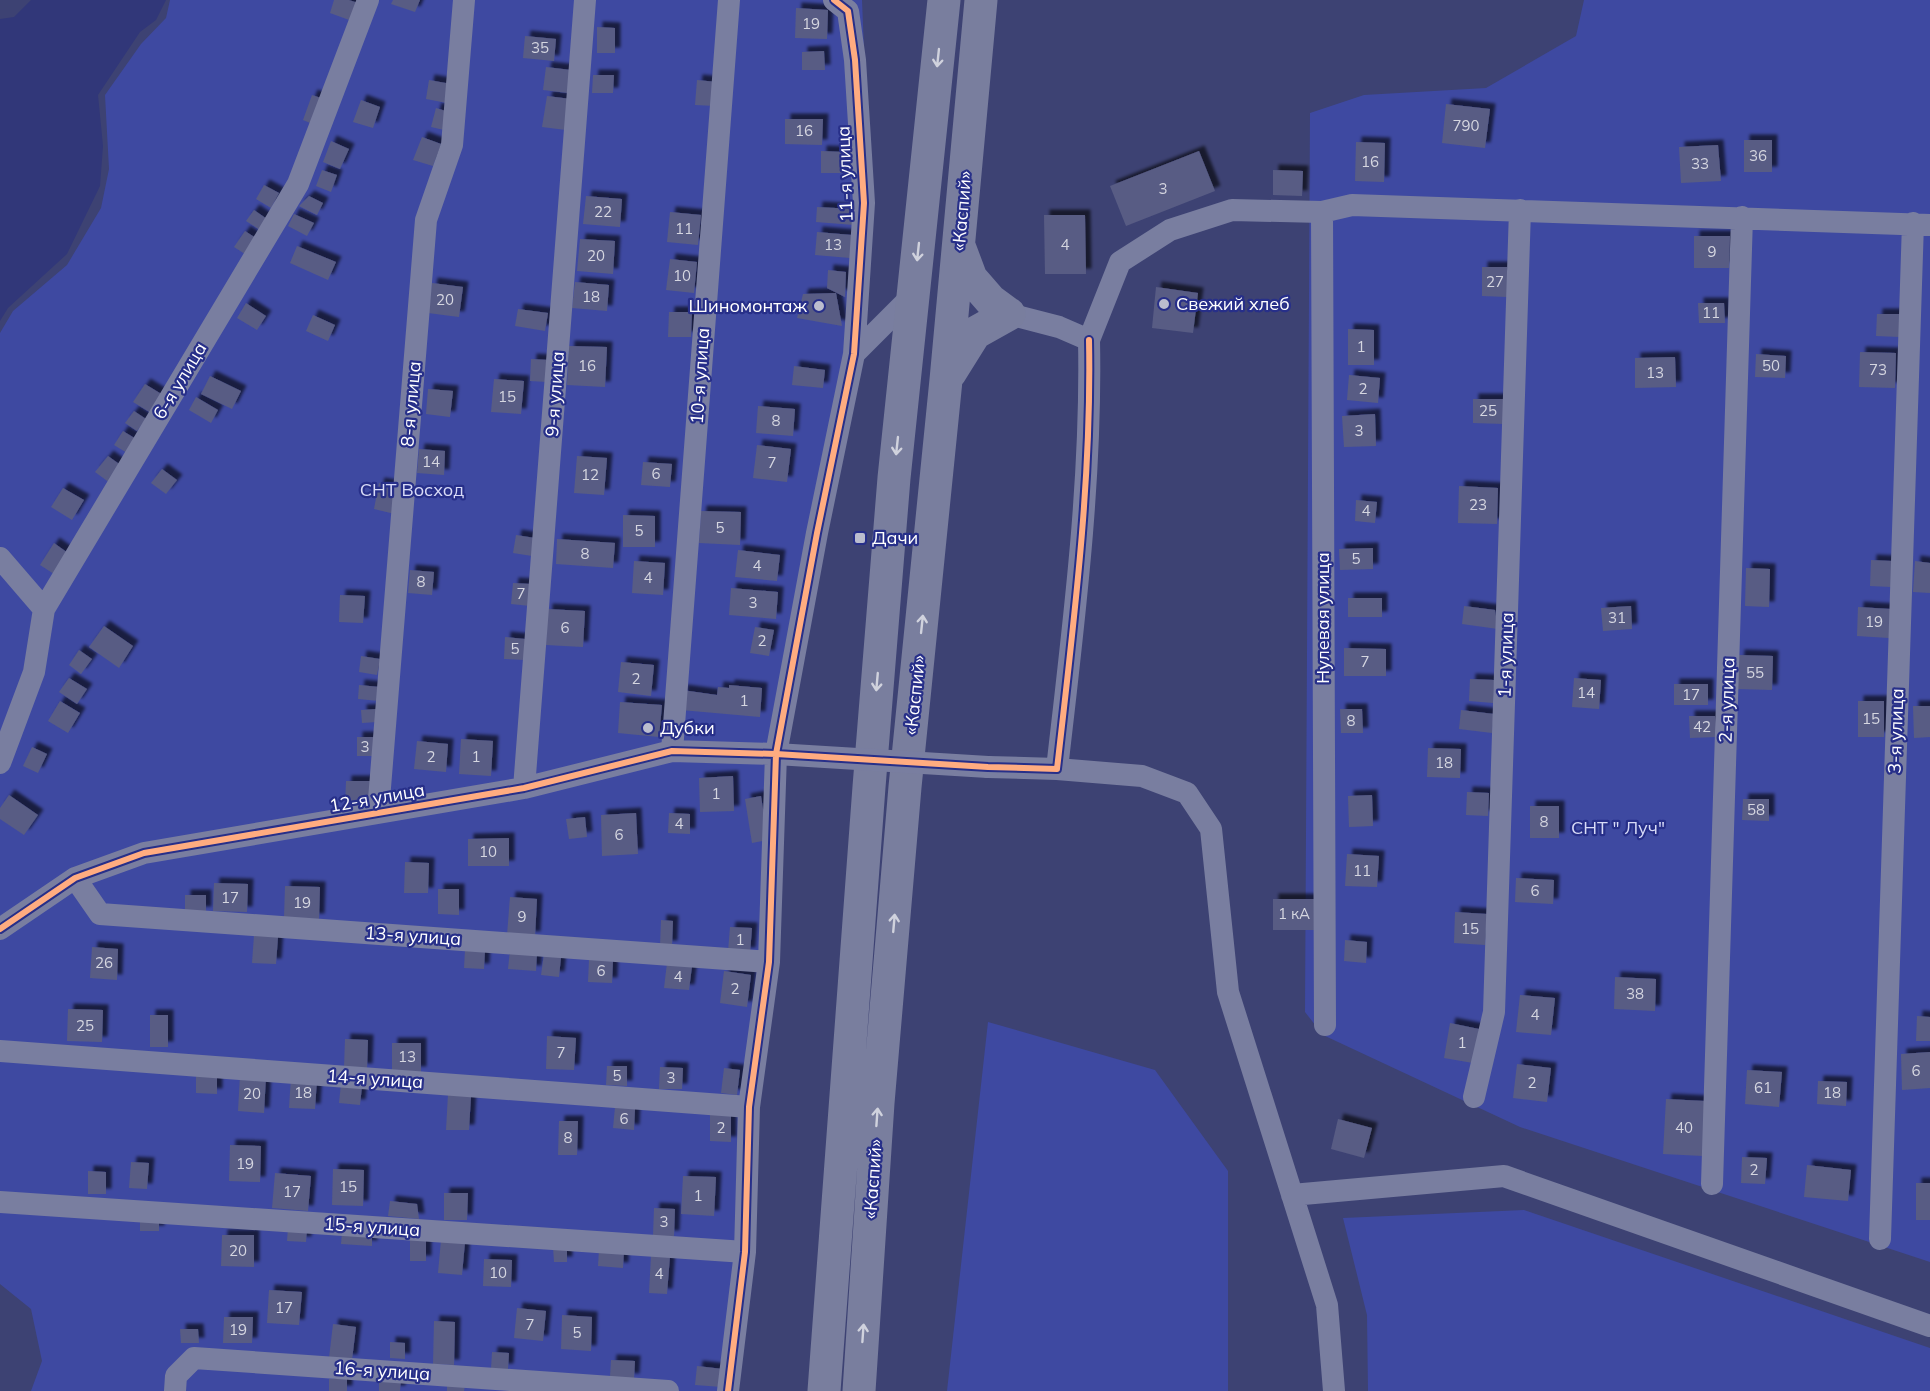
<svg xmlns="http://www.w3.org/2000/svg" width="1930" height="1391" font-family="Mulish,sans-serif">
  <defs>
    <filter id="shadow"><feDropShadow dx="5.5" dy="-5.5" stdDeviation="1.5" flood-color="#0009"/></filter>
  </defs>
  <rect width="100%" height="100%" fill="#3d4273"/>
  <path fill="#3e49a1" d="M170 0H862L870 198 783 731 736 1391H31L42 1361 31 1309 0 1284V333L13 311 67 265 101 208 109 169 105 95 141 44 166 18Z
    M1584 0H1930V1262L1520 1127 1323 1035 1305 1012 1310 113 1364 95 1486 88 1576 36Z
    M988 1022 1155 1070 1228 1171V1391H947Z
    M1524 1210 1930 1348V1391H1368L1367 1315 1343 1218Z"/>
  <path fill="#313779" d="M31 0H166L156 20 140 32 98 95 103 146 100 186 67 254 8 308 0 321V19L14 17Z"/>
  <path fill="#585c84" filter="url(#shadow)" d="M334 0H349L358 3 352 21 330 13Z
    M393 0H420L415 12 391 4Z
    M796 8 828 10 827 39 795 38Z
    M597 27 615 28V53H597Z
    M525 36 556 39 554 61 523 58Z
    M824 51 825 70H802V52Z
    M546 67 571 70 568 93 543 90Z
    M593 75H614L613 93H592Z
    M429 80 451 84 447 103 426 99Z
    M697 80 717 82 715 106 695 105Z
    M312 95 324 99 315 125 303 120Z
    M547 96 571 99 566 130 542 127Z
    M361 100 380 107 373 128 353 122Z
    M1446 104 1490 109 1485 148 1442 143Z
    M436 108 449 112 444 130 431 127Z
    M785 119H823L822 145 785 144Z
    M422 137 441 144 433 166 413 160Z
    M1744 140H1772V172H1744Z
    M331 141 349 149 340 169 323 162Z
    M1356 142 1385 143 1384 182 1355 181Z
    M1718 145 1721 181 1681 183 1679 147Z
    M821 151 846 152V173H821Z
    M1199 151 1215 191 1126 226 1110 186Z
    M322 170 337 175 331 192 316 186Z
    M1273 170 1303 171 1302 196 1273 195Z
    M264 185 279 193 271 208 256 199Z
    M309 196 323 203 317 215 299 206Z
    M586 196 622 199 620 227 583 224Z
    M817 207 855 209 854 225 816 222Z
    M254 210 267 219 260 230 246 221Z
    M670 212 701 215 698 245 667 242Z
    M294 214 314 223 307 236 288 226Z
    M1044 215H1085L1086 274H1045Z
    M245 231 259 240 248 256 234 247Z
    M817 232 852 235 850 258 815 255Z
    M1694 236H1730L1729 268H1694Z
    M580 239 615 241 613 274 577 271Z
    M297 246 336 262 328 280 290 263Z
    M670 259 697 262 694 293 666 290Z
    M1482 267H1507V297L1482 296Z
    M828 270 846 272 845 297 827 288Z
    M575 282 609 285 607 311 572 308Z
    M432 283 463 287 459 317 428 313Z
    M1156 287 1198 293 1193 333 1152 328Z
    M836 293 842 326 797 318 803 294Z
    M246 303 266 316 257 330 237 318Z
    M1698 303H1724L1725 323H1699Z
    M518 309 548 313 545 331 515 326Z
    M669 312H692L691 337H668Z
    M1877 314H1900V337L1876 336Z
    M313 315 335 325 328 341 306 331Z
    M1348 329 1374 330V365H1348Z
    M569 346 607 347 605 387 567 385Z
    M1860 352 1896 353 1895 388 1859 387Z
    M1756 354 1786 356 1785 378 1755 377Z
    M1675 357 1676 387 1635 388V358Z
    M531 359 549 360 547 382 530 381Z
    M794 366 825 370 823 388 792 385Z
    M1349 375 1380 378 1378 403 1347 400Z
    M210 376 241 391 232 409 201 394Z
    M494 379 524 381 521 414 491 412Z
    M145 384 163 395 151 413 133 402Z
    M428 389 453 391 450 417 426 414Z
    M196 397 218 410 211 423 189 410Z
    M1473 399H1504V424L1473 423Z
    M758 406 795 409 793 436 756 433Z
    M134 411 146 419 137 431 125 423Z
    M1375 414 1376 446 1344 447 1342 416Z
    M123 431 136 439 127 453 114 445Z
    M757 445 791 449 787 482 753 478Z
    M419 449 445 451 444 475 417 473Z
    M108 456 122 466 110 483 95 472Z
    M577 456 607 458 604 495 574 493Z
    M643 462 672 464 670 487 641 485Z
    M162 469 177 480 166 494 151 483Z
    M379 483 402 487 399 515 374 509Z
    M1459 486 1498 488 1497 524 1458 523Z
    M63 488 84 500 72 520 51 507Z
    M1356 500 1377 502 1375 523 1355 521Z
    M701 511 741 512 740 545 699 543Z
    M623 515 655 516V547H623Z
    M516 535 535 538 532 556 513 553Z
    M557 539 615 543 613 568 556 564Z
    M54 543 68 553 54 574 40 565Z
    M1373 548V569L1340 570 1339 549Z
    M738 550 780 555 777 581 735 577Z
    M1871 560 1892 561 1891 587 1870 586Z
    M634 561 665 563 663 595 632 593Z
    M1915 561 1930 563V593L1913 592Z
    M1746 568 1770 569 1769 607 1745 606Z
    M410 570 434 572 432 595 408 593Z
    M513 583 531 584 530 606 511 604Z
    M731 588 778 592 776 619 729 615Z
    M340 595 365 596 363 623 339 622Z
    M1348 598H1382V617H1348Z
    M1464 606 1495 610 1498 629 1462 624Z
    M1631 606 1632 629 1603 631 1601 608Z
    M1858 607 1891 609 1889 638 1857 636Z
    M547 609 585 611 583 647 546 645Z
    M104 626 133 646 119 668 89 647Z
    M755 627 774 630 769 656 750 653Z
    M505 637 525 639 524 660 504 659Z
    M1344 648 1386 649V676H1344Z
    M79 650 92 659 81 674 69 665Z
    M1739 655 1773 656 1772 690 1737 689Z
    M361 656 380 659 377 675 359 672Z
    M621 662 654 665 651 696 618 692Z
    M69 678 87 689 77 704 59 692Z
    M1574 678 1601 680 1599 709 1572 707Z
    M1470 679 1494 680 1493 703 1469 701Z
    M1674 684H1708V705H1674Z
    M359 685 380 687 379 701 358 699Z
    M729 685 762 688 760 717 681 710 682 690 717 695 718 687 729 688Z
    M60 701 80 713 68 733 48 721Z
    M1858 701H1884V737H1858Z
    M620 702 662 705 659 737 618 733Z
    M1913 706H1930V737L1914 738Z
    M377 709V722L362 723 361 710Z
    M1340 709H1362L1363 733H1341Z
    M1461 710 1494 714 1492 733 1459 729Z
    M1689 716H1715L1716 737 1690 738Z
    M357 737H374L373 756H357Z
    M461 739 493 741 491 776 459 774Z
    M417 741 448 744 446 772 414 769Z
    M32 747 47 754 38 773 23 766Z
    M1428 748 1461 749 1460 778 1427 777Z
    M733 776 734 811 700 812 699 778Z
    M346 781H371L370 808 345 807Z
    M1467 792 1489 793 1488 816 1466 815Z
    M9 795 38 815 24 835 0 819V808Z
    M1372 795 1373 826 1349 827 1348 796Z
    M761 796 768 840 752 843 745 799Z
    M1743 799H1769V821L1742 820Z
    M1530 806H1559V838H1530Z
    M636 813 638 854 602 856 601 815Z
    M669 813 690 814V834L668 833Z
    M585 817 587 837 569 839 566 819Z
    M509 838V866H468V839Z
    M1347 854 1379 856 1377 887 1345 886Z
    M405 862 429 863 428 893H404Z
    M1516 878 1554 880 1553 904 1515 902Z
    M214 883 248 884 247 912 213 911Z
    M285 886 320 887 319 919 284 918Z
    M438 889H459V915L438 914Z
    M185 895H206V912H185Z
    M510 897 537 899 535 937 507 935Z
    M1273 899H1315V930H1273Z
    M1455 912 1487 914 1485 945 1454 943Z
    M661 920 673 921 672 946H660Z
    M730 927 752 928 750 953 728 952Z
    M254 935 278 937 276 964 252 963Z
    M1345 940 1367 942 1366 963 1344 961Z
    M92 947 118 949 117 980 90 978Z
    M465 950H485L484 969 464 968Z
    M510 950 537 952 536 971 508 969Z
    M544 954 561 957 559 977 541 975Z
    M589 960H613L612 983 588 982Z
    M667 963 692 966 689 990 664 988Z
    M724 971 751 975 747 1007 720 1003Z
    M1615 977 1656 979 1655 1011 1614 1009Z
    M1520 995 1555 998 1551 1035 1516 1032Z
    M68 1009 103 1010 102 1042 67 1041Z
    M150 1015H168V1047H150Z
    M1917 1016 1930 1017V1041H1916Z
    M1450 1023 1479 1029 1473 1063 1444 1058Z
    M547 1036 576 1038 574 1070 546 1069Z
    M345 1039 368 1040 367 1069 344 1068Z
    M392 1043H421V1072L392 1071Z
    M1930 1052V1088L1902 1090 1901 1054Z
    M1517 1064 1551 1068 1547 1102 1513 1098Z
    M607 1066H627V1086L606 1085Z
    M660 1067 683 1068 682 1089H659Z
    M724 1068 740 1070 737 1095 721 1093Z
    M1747 1070 1782 1072 1779 1107 1745 1104Z
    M196 1075H217V1094L196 1093Z
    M240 1075 266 1076 264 1113 238 1111Z
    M291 1077 317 1079 315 1109 289 1108Z
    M1818 1081 1847 1082 1846 1106 1817 1104Z
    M341 1084 362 1086 360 1105 339 1103Z
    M448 1094 471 1096 469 1130H446Z
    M1666 1099 1705 1101 1703 1156 1663 1154Z
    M615 1107 635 1109 634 1130 613 1128Z
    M710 1115H731V1142L710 1141Z
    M1338 1119 1372 1128 1364 1158 1331 1149Z
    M559 1121H578L577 1155H558Z
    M230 1145 261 1146 260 1182 229 1181Z
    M1742 1157 1767 1158 1765 1184 1741 1183Z
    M131 1162 149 1163 147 1189 129 1188Z
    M1807 1165 1851 1170 1848 1201 1804 1197Z
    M333 1169 364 1170 363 1206 332 1205Z
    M88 1171 106 1172V1194H88Z
    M275 1173 311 1176 308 1211 272 1208Z
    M683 1176 716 1177 714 1216 681 1214Z
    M1916 1183H1930V1220H1916Z
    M444 1193H468L467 1220H444Z
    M390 1201 417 1204 419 1219 388 1216Z
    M654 1208 675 1209 674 1236H653Z
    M140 1218H159V1231H140Z
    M288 1228H307L306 1242 287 1241Z
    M342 1232 372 1234V1246L341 1244Z
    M222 1235H254V1267L221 1266Z
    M410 1236H426V1261H410Z
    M441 1240 465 1242 462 1275 438 1273Z
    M553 1247H567V1262H554Z
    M599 1249 624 1250 623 1268 598 1266Z
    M651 1255 670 1256 667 1294 649 1293Z
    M484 1259 512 1260 511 1287 483 1286Z
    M269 1290 302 1292 299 1325 267 1323Z
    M517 1308 546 1311 543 1341 514 1338Z
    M562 1315 592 1317 591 1351 561 1349Z
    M224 1317H253L252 1343H223Z
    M434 1321 455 1322 454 1365 433 1364Z
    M333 1324 356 1327 352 1360 329 1358Z
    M180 1329H198L199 1343H181Z
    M390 1342 405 1343V1359L390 1358Z
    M492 1352 509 1353 508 1369H491Z
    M611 1360 635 1361 634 1379 610 1377Z
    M697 1366 723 1369 722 1387 695 1385Z
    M379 1378 401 1379 400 1391H379Z
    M329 1379H347V1391H329Z
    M447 1383 465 1385 464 1391H447Z"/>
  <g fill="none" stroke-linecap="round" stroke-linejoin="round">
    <path stroke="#797ea0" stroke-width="22" d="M1322 212 1325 1025
      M1009 314 1059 327 1089 340 1120 262 1170 230 1232 210 1322 212 1352 205 1930 225
      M854 354 914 294
      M0 558 44 609
      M672 751 729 0
      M0 763 34 672 44 609 298 184 368 0
      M988 767 1057 769C1073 628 1092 482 1089 340
      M1057 769 1142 776 1187 793 1211 829 1228 992 1327 1305 1334 1391
      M524 788 585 0
      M378 812 426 220 452 145 464 0
      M75 878 100 914 769 962
      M0 929 75 878 144 853 524 788 672 751 776 754
      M0 1051 749 1107
      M1474 1097 1494 1012 1520 210
      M1712 1184 1742 217
      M1292 1195 1504 1176 1930 1326
      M0 1202 745 1252
      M1880 1239 1913 223
      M175 1391 176 1376 194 1358 668 1391
      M728 1391 745 1252 749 1107 769 962 776 754 817 533 854 354 864 203 855 60 848 11 834 0"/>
    <path stroke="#797e9e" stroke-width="33" d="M950 373 975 333 1009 314 991 301 971 278 959 246
      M824 1391 869 787 894 478 944 0
      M859 1391 878 1103 905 787 946 380 981 0"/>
    <path stroke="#797ea0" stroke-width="22" d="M776 754 988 767"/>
    <g stroke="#272f89" stroke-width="10">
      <path id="cycleway" d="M0 929 75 878 144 853 524 788 672 751 776 754 988 767 1057 769C1073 628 1092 482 1089 340
        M728 1391 745 1252 749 1107 769 962 776 754 817 533 854 354 864 203 855 60 848 11 834 0"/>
    </g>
    <use href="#cycleway" stroke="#ffac80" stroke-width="6"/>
  </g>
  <defs><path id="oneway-shaft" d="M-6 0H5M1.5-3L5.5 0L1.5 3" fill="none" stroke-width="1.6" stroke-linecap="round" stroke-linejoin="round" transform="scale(1.5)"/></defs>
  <g stroke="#d0d2dd">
    <use href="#oneway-shaft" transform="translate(938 58) rotate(96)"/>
    <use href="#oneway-shaft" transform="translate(918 252) rotate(96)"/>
    <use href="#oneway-shaft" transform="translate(897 446) rotate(96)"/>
    <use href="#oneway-shaft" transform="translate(922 624) rotate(-84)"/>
    <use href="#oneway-shaft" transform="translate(877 682) rotate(95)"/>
    <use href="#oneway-shaft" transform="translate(894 923) rotate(-85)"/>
    <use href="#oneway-shaft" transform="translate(877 1117) rotate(-86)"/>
    <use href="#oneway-shaft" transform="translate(863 1333) rotate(-86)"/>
  </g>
  <g fill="#bbbdce" stroke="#272f89" stroke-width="2">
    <circle cx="1164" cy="304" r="6"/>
    <circle cx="819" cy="306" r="6"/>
    <rect x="854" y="532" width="12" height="12" rx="3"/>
    <circle cx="648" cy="728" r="6"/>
  </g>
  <g text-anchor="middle" stroke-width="4.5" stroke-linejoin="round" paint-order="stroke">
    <g font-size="15" fill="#d5d6e0">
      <text x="811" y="29">19</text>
      <text x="540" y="53">35</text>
      <text x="1466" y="131">790</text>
      <text x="804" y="136">16</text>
      <text x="1758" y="161">36</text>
      <text x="1370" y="167">16</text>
      <text x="1700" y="169">33</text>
      <text x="1163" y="194">3</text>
      <text x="603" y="217">22</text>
      <text x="684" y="234">11</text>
      <text x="833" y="250">13</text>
      <text x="1065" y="250">4</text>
      <text x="1712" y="257">9</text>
      <text x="596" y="261">20</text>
      <text x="682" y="281">10</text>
      <text x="1495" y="287">27</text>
      <text x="591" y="302">18</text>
      <text x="445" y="305">20</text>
      <text x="1711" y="318">11</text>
      <text x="1361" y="352">1</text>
      <text x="587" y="371">16</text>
      <text x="1771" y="371">50</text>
      <text x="1878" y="375">73</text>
      <text x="1655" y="378">13</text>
      <text x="1363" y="394">2</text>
      <text x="507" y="402">15</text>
      <text x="1488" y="416">25</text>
      <text x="776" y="426">8</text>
      <text x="1359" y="436">3</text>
      <text x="431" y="467">14</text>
      <text x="772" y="468">7</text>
      <text x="656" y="479">6</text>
      <text x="590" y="480">12</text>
      <text x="1478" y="510">23</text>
      <text x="1366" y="516">4</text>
      <text x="720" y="533">5</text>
      <text x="639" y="536">5</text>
      <text x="585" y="559">8</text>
      <text x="1356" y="564">5</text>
      <text x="757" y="571">4</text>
      <text x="648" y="583">4</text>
      <text x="421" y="587">8</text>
      <text x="521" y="599">7</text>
      <text x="753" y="608">3</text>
      <text x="1617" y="623">31</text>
      <text x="1874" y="627">19</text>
      <text x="565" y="633">6</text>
      <text x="762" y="646">2</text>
      <text x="515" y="654">5</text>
      <text x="1365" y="667">7</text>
      <text x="1755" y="678">55</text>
      <text x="636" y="684">2</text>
      <text x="1586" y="698">14</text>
      <text x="1691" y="700">17</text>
      <text x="744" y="706">1</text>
      <text x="1871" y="724">15</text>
      <text x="1351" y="726">8</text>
      <text x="1702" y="732">42</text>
      <text x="365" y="752">3</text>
      <text x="431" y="762">2</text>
      <text x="476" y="762">1</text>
      <text x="1444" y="768">18</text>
      <text x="716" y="799">1</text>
      <text x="1756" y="815">58</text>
      <text x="1544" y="827">8</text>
      <text x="679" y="829">4</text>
      <text x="619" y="840">6</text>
      <text x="488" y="857">10</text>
      <text x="1362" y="876">11</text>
      <text x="1535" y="896">6</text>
      <text x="230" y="903">17</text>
      <text x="302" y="908">19</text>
      <text x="1294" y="919">1 кА</text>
      <text x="522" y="922">9</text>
      <text x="1470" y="934">15</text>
      <text x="740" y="945">1</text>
      <text x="104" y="968">26</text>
      <text x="601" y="976">6</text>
      <text x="678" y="982">4</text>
      <text x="735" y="994">2</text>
      <text x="1635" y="999">38</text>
      <text x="1535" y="1020">4</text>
      <text x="85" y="1031">25</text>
      <text x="1462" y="1048">1</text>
      <text x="561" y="1058">7</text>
      <text x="407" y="1062">13</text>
      <text x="1916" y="1076">6</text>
      <text x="617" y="1081">5</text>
      <text x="671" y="1083">3</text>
      <text x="1532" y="1088">2</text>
      <text x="1763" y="1093">61</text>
      <text x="303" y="1098">18</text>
      <text x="1832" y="1098">18</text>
      <text x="252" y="1099">20</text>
      <text x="624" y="1124">6</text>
      <text x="721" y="1133">2</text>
      <text x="1684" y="1133">40</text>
      <text x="568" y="1143">8</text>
      <text x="245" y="1169">19</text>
      <text x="1754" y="1175">2</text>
      <text x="348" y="1192">15</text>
      <text x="292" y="1197">17</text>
      <text x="698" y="1201">1</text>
      <text x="664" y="1227">3</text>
      <text x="238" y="1256">20</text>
      <text x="498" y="1278">10</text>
      <text x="659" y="1279">4</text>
      <text x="284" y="1313">17</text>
      <text x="530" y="1330">7</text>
      <text x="238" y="1335">19</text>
      <text x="577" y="1338">5</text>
    </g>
    <g font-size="18" fill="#fff" stroke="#272f89">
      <text transform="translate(845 174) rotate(-92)" y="6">11-я улица</text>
      <text transform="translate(962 211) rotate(-85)" y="6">«Каспий»</text>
      <text transform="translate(700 376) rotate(-86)" y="6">10-я улица</text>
      <text transform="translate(180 381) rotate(-59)" y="6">6-я улица</text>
      <text transform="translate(555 394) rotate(-86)" y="6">9-я улица</text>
      <text transform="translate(411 404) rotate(-85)" y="6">8-я улица</text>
      <text transform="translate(1323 618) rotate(-90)" y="6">Нулевая улица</text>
      <text transform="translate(1506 655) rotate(-88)" y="6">1-я улица</text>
      <text transform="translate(915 695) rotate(-84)" y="6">«Каспий»</text>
      <text transform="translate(1727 700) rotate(-88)" y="6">2-я улица</text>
      <text transform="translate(1896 731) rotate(-88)" y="6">3-я улица</text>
      <text transform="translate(377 798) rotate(-10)" y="6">12-я улица</text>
      <text transform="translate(413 936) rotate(4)" y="6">13-я улица</text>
      <text transform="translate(375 1079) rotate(4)" y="6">14-я улица</text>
      <text transform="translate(873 1179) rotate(-86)" y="6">«Каспий»</text>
      <text transform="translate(372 1227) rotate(4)" y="6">15-я улица</text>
      <text transform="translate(382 1371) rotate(4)" y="6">16-я улица</text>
    </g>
    <g font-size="18" fill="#fff" stroke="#272f89" text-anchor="start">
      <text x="1176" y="310">Свежий хлеб</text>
      <text x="807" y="312" text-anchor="end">Шиномонтаж</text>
      <text x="872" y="544">Дачи</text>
      <text x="660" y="734">Дубки</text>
    </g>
    <g font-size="18" fill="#d8dbf7" stroke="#272f89">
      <text x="412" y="496">СНТ Восход</text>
      <text x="1618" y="834">СНТ " Луч"</text>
    </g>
  </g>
</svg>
